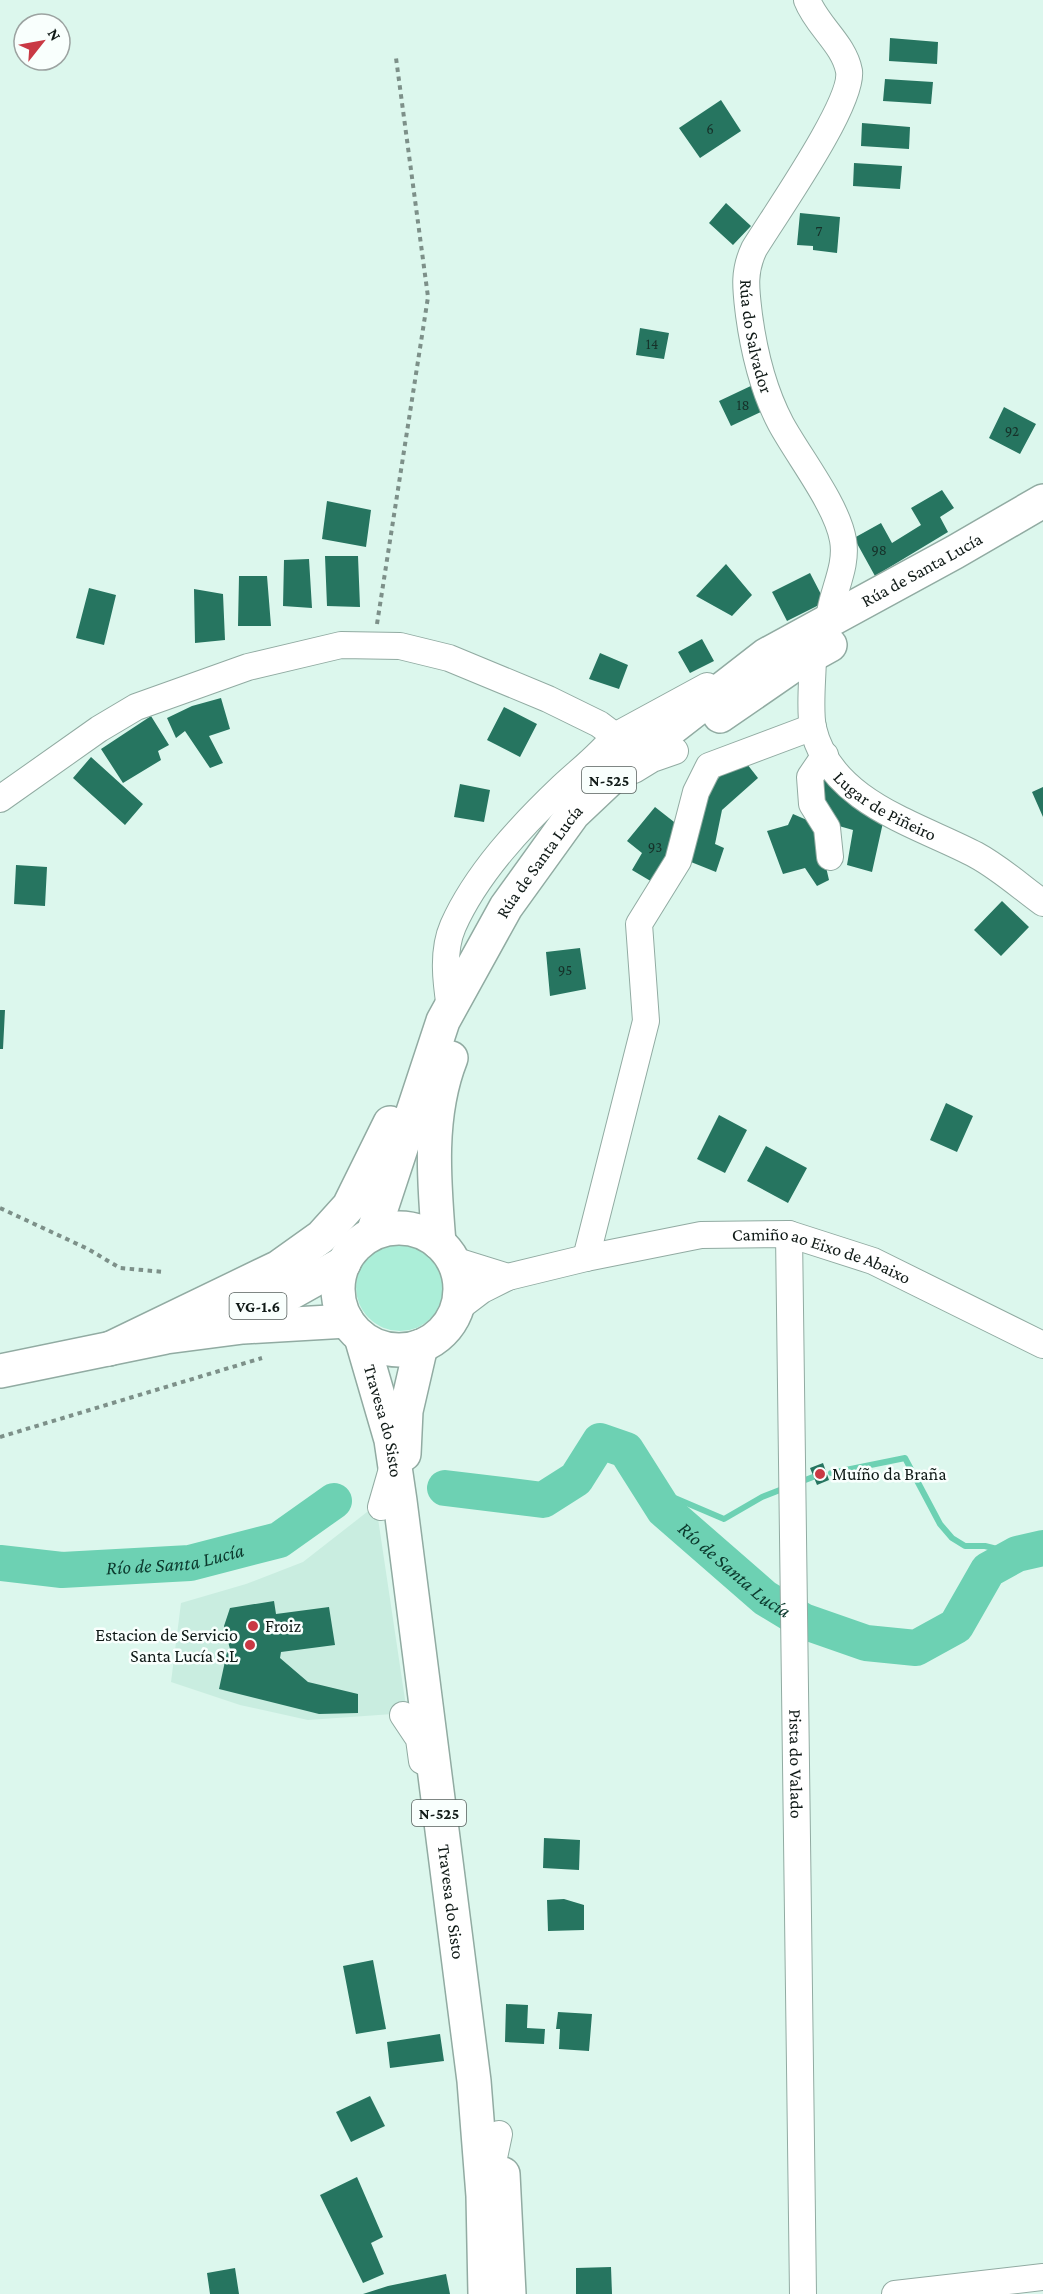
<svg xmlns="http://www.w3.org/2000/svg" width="1043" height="2294" font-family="'Crimson Pro',serif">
  <rect width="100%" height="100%" fill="#dcf7ed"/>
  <path fill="#c9ede0" d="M376 1505 407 1713 308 1720 240 1705 171 1682 181 1603 246 1584 303 1562Z"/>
  <path fill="#abeed8" d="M356 1287a44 44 0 1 1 88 0a44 44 0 1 1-88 0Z"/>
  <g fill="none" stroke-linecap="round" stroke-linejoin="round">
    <path stroke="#6dd1b3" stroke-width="6" d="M831 1473 905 1458 940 1524 952 1538 965 1546H985L1017 1554
      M800 1482 813 1477
      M649 1487 724 1519 762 1497 785 1488"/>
    <g stroke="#6dd1b3" stroke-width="36">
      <path id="s1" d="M445 1488 543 1500 576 1479 600 1441 626 1450 664 1510 765 1598 803 1621 866 1643 916 1648 956 1626 988 1570 1017 1554 1043 1548"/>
      <path id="s2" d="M0 1563 62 1570 190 1563 279 1540 334 1501"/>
    </g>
  </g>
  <path fill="#267560" d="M890 38 938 42 937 64 889 61Z
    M885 79 933 82 931 104 883 101Z
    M721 100 741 131 700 158 679 128Z
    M862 123 910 127 909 149 861 146Z
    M854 163 902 166 900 189 853 186Z
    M726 203 751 226 733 245 709 223Z
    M800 213 840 217 837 253 813 250V246L797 245Z
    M640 328 669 333 664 359 636 355Z
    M755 384 767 409 731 426 719 401Z
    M1004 407 1036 424 1020 454 989 438Z
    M942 490 954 508 940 517 948 532 875 576 854 538 881 523 892 543 921 525 911 508Z
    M327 501 371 510 366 547 322 539Z
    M325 556H358L360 607 327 606Z
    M309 559 312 608 283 606 284 560Z
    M726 564 752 595 732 616 696 596Z
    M810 573 825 602 787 621 772 592Z
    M239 576H267L271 626H238Z
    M89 588 116 595 104 645 76 638Z
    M194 589 223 594 225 640 195 643Z
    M702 639 714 661 690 673 678 652Z
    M600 653 628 665 619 689 589 679Z
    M221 698 230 729 209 736 223 763 210 768 185 731 176 738 167 718 192 706Z
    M504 707 537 724 520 757 487 740Z
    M151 716 169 745 158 751 161 760 123 783 101 749Z
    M91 757 143 804 125 825 73 778Z
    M747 764 758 778 722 810 715 844 724 848 716 872 691 862 704 794 725 771Z
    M825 773 884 818 872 872 847 865 853 830 832 824 818 797Z
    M460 784 490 790 484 822 454 817Z
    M1043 787V817L1032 792Z
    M655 807 683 829 659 886 632 870 642 853 627 841Z
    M793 814 816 824 829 880 817 886 805 868 783 874 767 831 788 825Z
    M16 865 47 867 45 906 14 904Z
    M1002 901 1029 927 1001 956 974 930Z
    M580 948 586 989 550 996 546 952Z
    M0 1010H5L3 1049H0Z
    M946 1103 973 1116 957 1152 930 1140Z
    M719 1115 747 1130 725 1173 697 1159Z
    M766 1146 807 1168 788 1203 747 1181Z
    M823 1463 829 1480 817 1485 810 1468Z
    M274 1601 276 1614 329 1607 335 1645 281 1652 280 1658 308 1682 358 1694V1713L319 1714 219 1689 227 1652 231 1653 224 1626 230 1608Z
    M544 1838 580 1840 579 1870 543 1868Z
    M564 1899 584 1905V1930L548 1931 547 1900Z
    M373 1960 386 2029 356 2034 343 1966Z
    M506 2004 528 2005 527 2028 545 2029 544 2044 505 2042Z
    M558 2012 592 2014 589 2051 559 2049 560 2029H556Z
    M440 2034 444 2061 390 2068 387 2042Z
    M370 2096 385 2126 351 2142 336 2112Z
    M357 2177 383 2237 371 2243 384 2274 363 2283 320 2195Z
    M611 2267 612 2294H576V2268Z
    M235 2268 239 2294H210L207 2273Z
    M446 2274 450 2294H363L388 2286Z"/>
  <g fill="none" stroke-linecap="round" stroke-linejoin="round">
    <g stroke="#91aba2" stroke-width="28">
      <g id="minor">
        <path id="s3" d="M807 0C817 26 844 44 849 71 854 103 774 216 754 249 743 272 746 290 749 315 754 352 763 390 781 424 799 457 837 505 843 540 848 568 831 593 829 620"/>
        <path id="s4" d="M813 655C813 676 809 708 813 728 830 802 917 824 976 855 1000 868 1021 887 1043 903"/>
        <path d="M615 736 707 686"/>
        <path d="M825 755 810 777 812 804 827 828 830 857"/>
        <path d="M634 770 652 759 675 751"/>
        <path d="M0 799 99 729 136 707 248 667 341 645 400 646 449 658 548 699 599 724 615 736C599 756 580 770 562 787 521 826 476 874 453 926 442 951 446 982 450 1008"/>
        <path id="s5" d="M789 1234 803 2294"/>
        <path d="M586 1258 646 1021 639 924 678 861 696 792 709 766 813 727"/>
        <path d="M453 1260 508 1277"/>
        <path id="s6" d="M457 1309 482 1290 508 1277 586 1258 701 1235 789 1234 873 1261 1043 1345"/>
        <path d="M381 1507 392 1469"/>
        <path d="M403 1715 419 1739 422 1761"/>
        <path d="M492 2180V2167L499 2134"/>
        <path d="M895 2294 1043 2277"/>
      </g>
    </g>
    <g stroke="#91aba2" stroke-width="36">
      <g id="highway">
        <path d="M720 716 794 665 830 645"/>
        <circle cx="399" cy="1289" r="61"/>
        <path id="s7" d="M373 1233 443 1021 506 907 573 814 627 763 766 655 955 552 1043 501"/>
        <path d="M439 1243C434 1182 428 1116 451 1058"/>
        <path d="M232 1315 278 1300 344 1263"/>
        <path id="s8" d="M361 1337 391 1440 400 1501 474 2081 483 2196 485 2294"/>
        <path d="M109 1349 279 1267 321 1237 349 1206 390 1123"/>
        <path d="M0 1371 166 1337 243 1327 347 1321"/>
        <path d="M404 1454 406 1411 421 1346"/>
        <path d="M503 2174 509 2294"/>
      </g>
    </g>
    <path stroke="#7d9089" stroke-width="4" stroke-dasharray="4.5 4.5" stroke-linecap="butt" d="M377 624 428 297 396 58
      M0 1208 88 1249 120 1268 164 1272
      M0 1437 262 1358"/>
    <use href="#minor" stroke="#fff" stroke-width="26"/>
    <use href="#highway" stroke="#fff" stroke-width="33"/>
  </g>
  <g fill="#c93944" stroke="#f9fffd" stroke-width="2">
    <circle cx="820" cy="1474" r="6"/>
    <circle cx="253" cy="1626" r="6"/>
    <circle cx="250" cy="1645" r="6"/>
  </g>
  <g text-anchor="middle" stroke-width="5" stroke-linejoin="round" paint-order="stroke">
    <g font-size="15" fill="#163129">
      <text x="710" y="134">6</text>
      <text x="819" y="236">7</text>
      <text x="652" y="349">14</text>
      <text x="743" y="410">18</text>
      <text x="1012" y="436">92</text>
      <text x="879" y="555">98</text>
      <text x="655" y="852">93</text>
      <text x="565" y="975">95</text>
    </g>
    <g fill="#f9fffd" stroke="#565f5c" stroke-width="1.5">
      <rect x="582" y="767" width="54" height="26" rx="4.5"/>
      <rect x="229.5" y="1293" width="57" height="26" rx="4.5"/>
      <rect x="412" y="1800" width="54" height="26" rx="4.5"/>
    </g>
    <g font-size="16" font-weight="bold" fill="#101a17">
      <text x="609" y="786">N-525</text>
      <text x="258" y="1312">VG-1.6</text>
      <text x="439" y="1819">N-525</text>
    </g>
    <g font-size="18" fill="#101a17" stroke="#f9fffd">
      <text dy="6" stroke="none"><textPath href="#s3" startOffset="376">Rúa do Salvador</textPath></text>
      <text dy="6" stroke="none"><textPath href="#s7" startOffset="896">Rúa de Santa Lucía</textPath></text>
      <text dy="6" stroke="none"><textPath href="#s4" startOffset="184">Lugar de Piñeiro</textPath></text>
      <text dy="6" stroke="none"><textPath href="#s7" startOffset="410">Rúa de Santa Lucía</textPath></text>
      <text dy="6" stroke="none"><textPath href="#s6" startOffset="382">Camiño ao Eixo de Abaixo</textPath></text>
      <text dy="6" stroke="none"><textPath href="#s8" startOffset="87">Travesa do Sisto</textPath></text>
      <text dy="6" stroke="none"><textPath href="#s5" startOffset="530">Pista do Valado</textPath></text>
      <text dy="6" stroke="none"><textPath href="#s8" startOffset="573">Travesa do Sisto</textPath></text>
    </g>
    <g font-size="18" fill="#101a17" stroke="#f9fffd" text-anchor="start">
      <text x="832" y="1480">Muíño da Braña</text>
      <text x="265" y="1632">Froiz</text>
      <text x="238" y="1641" text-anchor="end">Estacion de Servicio<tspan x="238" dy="21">Santa Lucía S.L</tspan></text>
    </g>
    <g font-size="20" font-style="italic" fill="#0c3a2e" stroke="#f9fffd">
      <text dy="7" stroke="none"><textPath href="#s2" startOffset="176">Río de Santa Lucía</textPath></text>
      <text dy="7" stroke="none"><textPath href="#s1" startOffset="374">Río de Santa Lucía</textPath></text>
    </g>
  </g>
  <g transform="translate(42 42) rotate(59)"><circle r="28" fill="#f9fffd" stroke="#9ca3a1" stroke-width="1.5"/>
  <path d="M0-4.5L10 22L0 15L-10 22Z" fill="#c93944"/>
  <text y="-9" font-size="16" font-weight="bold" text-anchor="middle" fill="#101a17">N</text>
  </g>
</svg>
